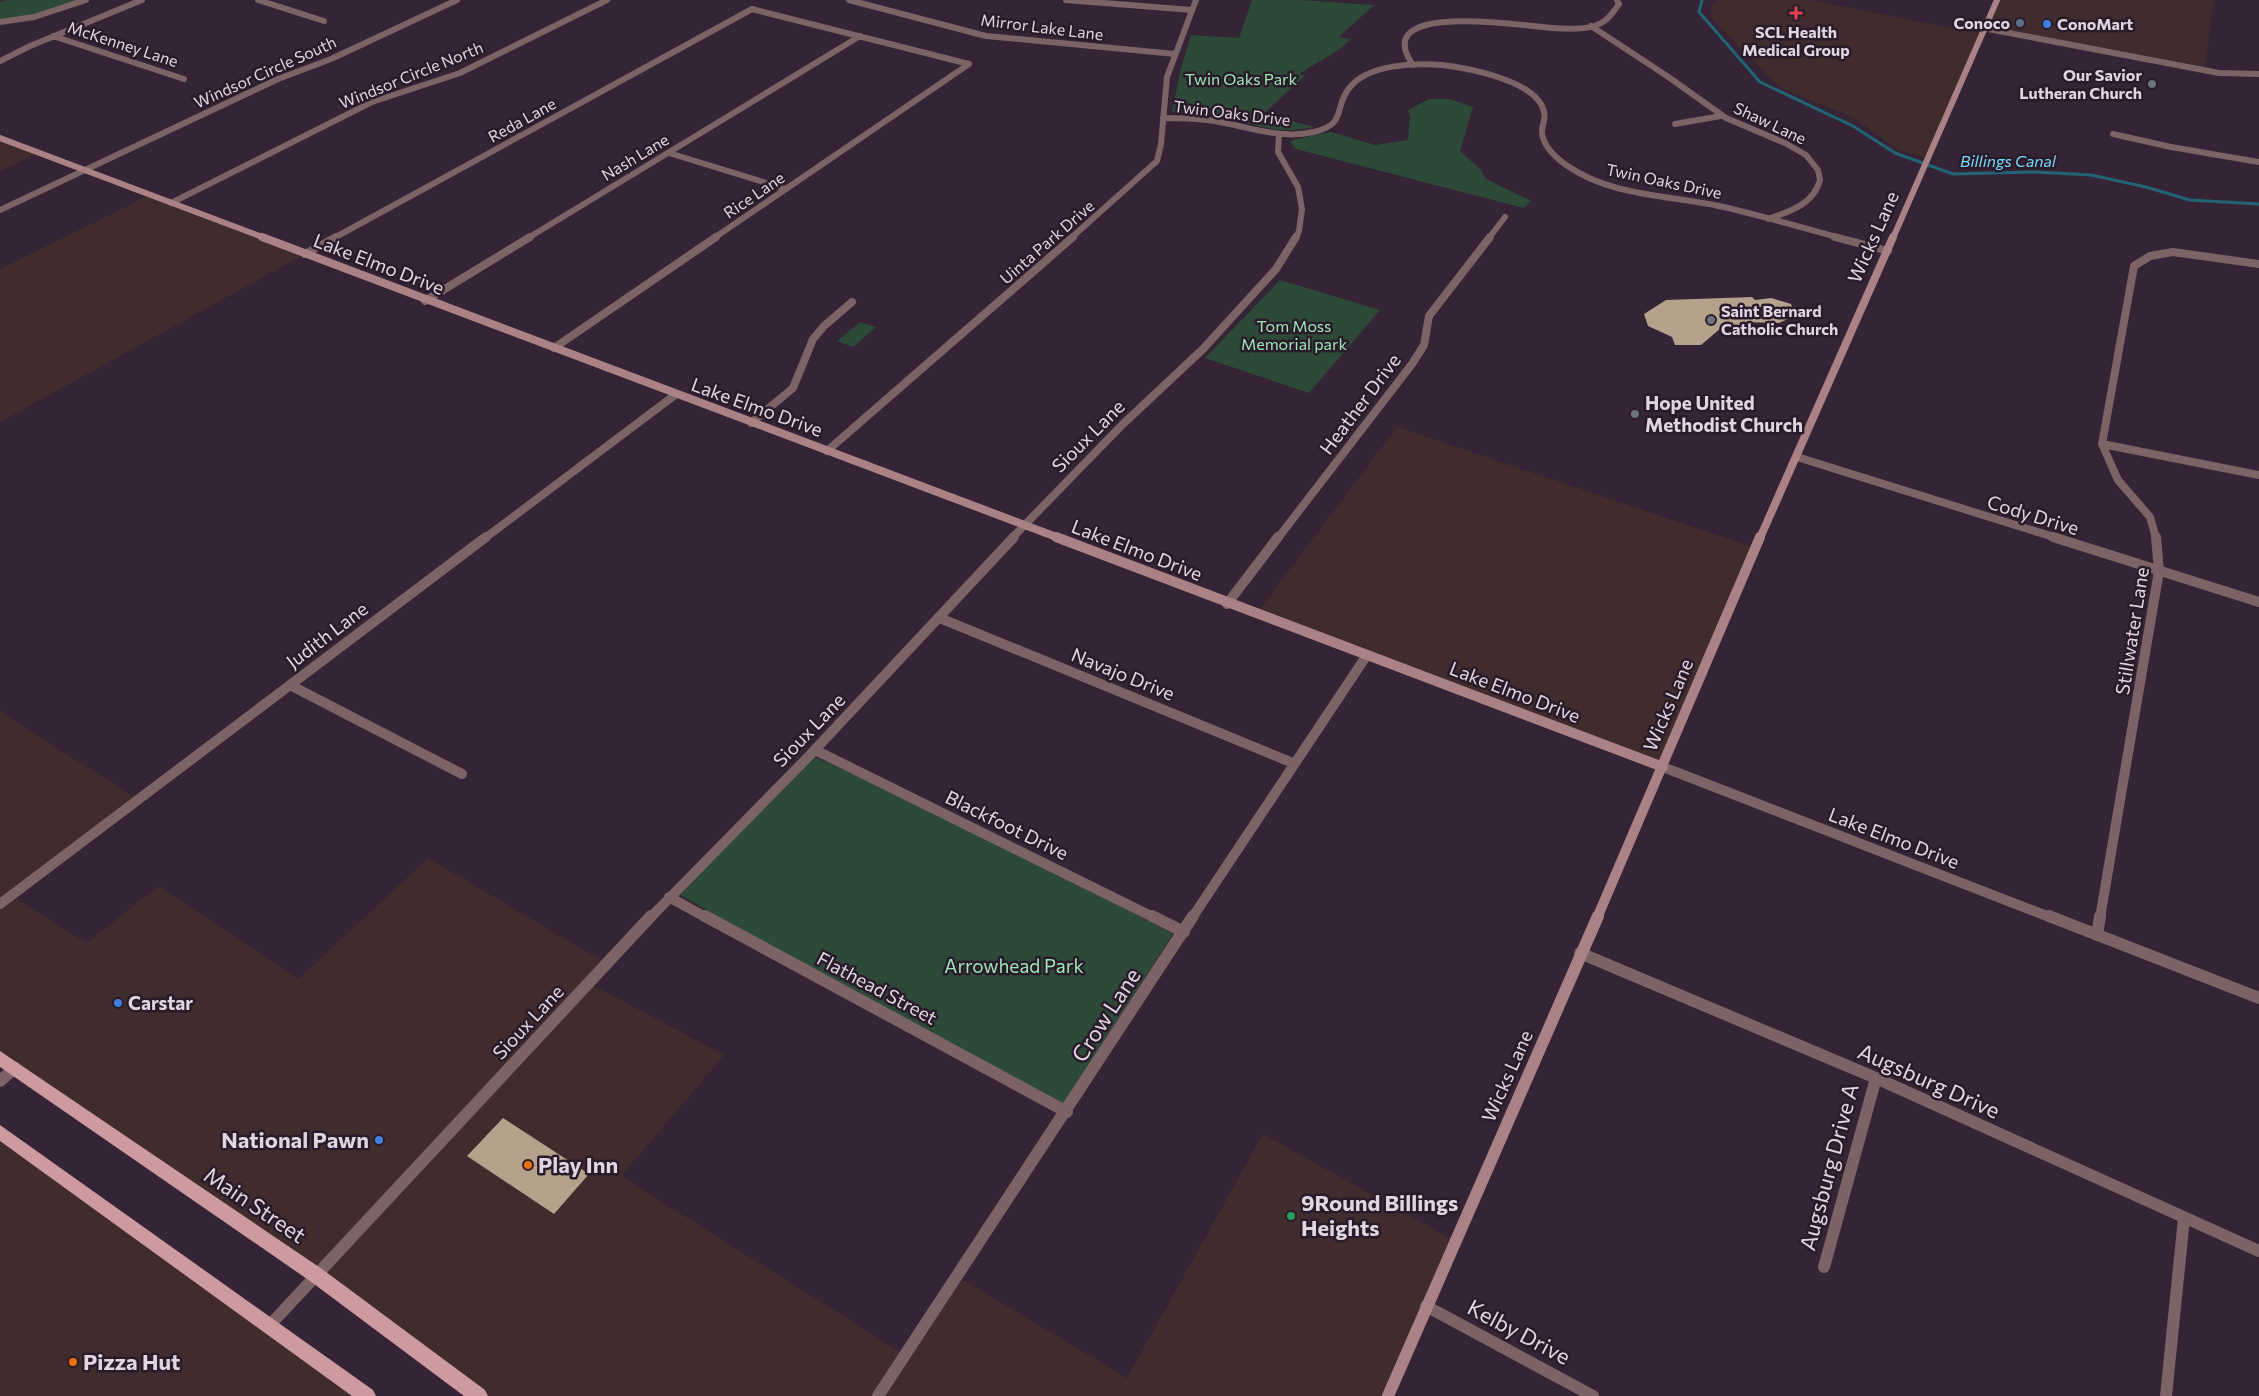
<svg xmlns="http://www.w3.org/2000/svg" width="2259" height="1396" font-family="Commissioner,sans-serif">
  <rect width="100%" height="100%" fill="#342435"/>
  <path fill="#402c2c" d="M1717 0H1811L1981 34 1928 158 1899 150 1852 117 1779 87 1714 21 1709 11Z
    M1997 0H2214L2204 70 1983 28Z
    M0 138 40 153 0 171Z
    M150 195 305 254 0 422V269Z
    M1397 427 1756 548 1663 767 1256 614Z
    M0 711 138 800 11 896 87 943 158 886 299 979 428 858 606 963 589 983 724 1055 621 1176 905 1355 958 1277 1127 1378 1263 1134 1455 1241 1389 1396H479L0 1056Z
    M0 1132 366 1396H0Z"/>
  <path fill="#2d4a38" d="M7 0H82L41 14 0 21V2Z
    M1252 0H1301L1374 5 1339 37 1350 39 1340 49 1299 74 1305 76 1263 114 1315 127C1270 136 1254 122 1212 114 1199 111 1185 113 1172 112L1181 68 1191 35 1239 38Z
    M1429 99H1450L1473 107 1460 151 1480 169 1486 179 1531 201 1524 208 1296 149 1291 143 1292 140 1331 132 1375 145 1408 140 1410 116 1408 110Z
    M1280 280 1380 310 1309 393 1205 358Z
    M860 322 876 327 853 347 837 341Z
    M810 755 967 825 1173 934 1060 1109 680 895Z"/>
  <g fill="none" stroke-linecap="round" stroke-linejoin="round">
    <path stroke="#206476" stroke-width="3" d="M1702 0 1699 12 1760 82 1853 126 1895 153 1953 174 2036 172 2091 175 2146 187 2190 200 2259 204"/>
  </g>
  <path fill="#b4a28c" d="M1752 297 1755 300 1771 298 1791 304 1796 315 1779 323 1740 322 1743 328H1721L1701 345H1675L1672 337 1648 326 1644 314 1666 300Z
    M503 1118 589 1174 554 1214 467 1156Z"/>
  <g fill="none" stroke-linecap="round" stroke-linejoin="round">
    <path stroke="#7c6365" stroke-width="6" d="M258 0 324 21
      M849 0 986 36 1175 54
      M1066 0 1192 10
      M0 22 34 17 86 0
      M1591 26 1667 76 1726 118 1785 143 1806 155 1818 170 1820 180C1814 204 1789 212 1768 219
      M1983 28 2219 73 2259 74
      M53 36 184 79
      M0 61 30 46 142 0
      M1413 65C1367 0 1525 26 1552 28 1565 29 1581 30 1594 26 1607 22 1612 14 1619 4L1617 0
      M1163 118C1180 118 1197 118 1214 121 1247 126 1279 140 1314 132 1348 124 1333 107 1350 87 1369 64 1415 63 1442 65 1468 68 1538 81 1544 112 1546 118 1542 125 1542 131 1542 145 1555 157 1566 165 1610 196 1667 195 1719 206 1760 215 1800 227 1840 238
      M1675 124 1721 116
      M2113 134 2171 147 2259 162
      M1279 135 1278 152 1298 187 1302 209 1299 231 1296 238
      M669 153 786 189
      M171 203 372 102 460 73 607 0
      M0 210 278 79 331 59 457 0
      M334 238 752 9 969 64
      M528 238 860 36
      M714 238 969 64
      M1071 238 1157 161 1161 144 1167 77 1196 0
      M1489 238 1505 217"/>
    <path stroke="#7c6365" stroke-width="8" d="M1835 237 1888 251
      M305 254 336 237
      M425 301 530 237
      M554 348 716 237
      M751 423 793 388 813 339 824 326 852 302
      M2102 444 2259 475
      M827 451 1073 237
      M1797 457 2057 538
      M485 538 675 395
      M1012 538 1122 425 1203 349 1276 269 1296 237
      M1278 538 1412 364 1424 345 1429 316 1490 237
      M2156 538 2150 517 2118 480 2102 444 2134 266 2150 256 2173 252 2259 264"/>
    <path stroke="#7c6365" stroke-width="10" d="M2053 537 2259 602
      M1227 604 1278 537
      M940 618 1293 763
      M290 685 462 774
      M815 750 1155 918
      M669 897 707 918
      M0 904 486 537
      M650 918 810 755 1014 537
      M1192 918 1367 655
      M2100 918 2159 571 2156 537"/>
    <path stroke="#7c6365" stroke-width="12" d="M705 916 1067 1112
      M1152 916 1184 932
      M2097 935 2100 916
      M1580 953 1876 1078 2259 1251
      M0 1081 15 1068
      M1824 1267 1876 1078
      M1426 1306 1593 1396
      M270 1325 651 916
      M878 1396 1193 916
      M2166 1396 2184 1218"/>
    <path stroke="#7c6365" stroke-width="10" d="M1663 767 2052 918"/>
    <path stroke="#7c6365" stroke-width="12" d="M2049 916 2259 998"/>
    <path stroke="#aa8286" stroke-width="6" d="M0 138 265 238
      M1893 238 1997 0"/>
    <path stroke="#aa8286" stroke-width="8" d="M262 237 1059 538
      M1760 538 1893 237"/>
    <path stroke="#aa8286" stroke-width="10" d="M1056 537 1663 767
      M1597 918 1760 537"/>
    <path stroke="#aa8286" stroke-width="12" d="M1388 1396 1598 916"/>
    <path fill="#cd9a9f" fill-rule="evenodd" d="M0 1051 322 1269 485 1390 488 1396H464L310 1281 0 1067Z
      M0 1125 373 1390 376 1396H352L0 1141Z"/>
  </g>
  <path fill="#e0444e" stroke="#2a1b2b" stroke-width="2" d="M1793.5 5.5h5v5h5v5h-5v5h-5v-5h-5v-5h5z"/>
  <circle fill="#5c6f8a" stroke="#2a1b2b" stroke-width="2" cx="2020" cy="23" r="5"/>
  <g fill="#3f7fe0" stroke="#2a1b2b" stroke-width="2">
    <circle cx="2047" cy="24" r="5"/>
    <circle cx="118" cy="1003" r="5"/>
    <circle cx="379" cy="1140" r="5"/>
  </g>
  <g fill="#6b7280" stroke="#2a1b2b" stroke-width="2">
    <circle cx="2152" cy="84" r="5"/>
    <circle cx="1711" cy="320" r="5"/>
    <circle cx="1635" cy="414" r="5"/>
  </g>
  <g fill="#e8710a" stroke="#2a1b2b" stroke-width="2">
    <circle cx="528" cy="1165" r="5"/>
    <circle cx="73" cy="1362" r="5"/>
  </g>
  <circle fill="#2e9e5b" stroke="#2a1b2b" stroke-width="2" cx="1291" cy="1216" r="5"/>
  <g text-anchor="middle" stroke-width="5" stroke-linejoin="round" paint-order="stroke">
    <g font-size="16" font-weight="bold" fill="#e0d6e1" stroke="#2a1b2b" text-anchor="end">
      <text x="2010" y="29">Conoco</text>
      <text x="2057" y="30" text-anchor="start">ConoMart</text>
      <text x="1796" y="38" text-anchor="middle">SCL Health<tspan x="1796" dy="18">Medical Group</tspan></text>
      <text x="2142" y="81">Our Savior<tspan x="2142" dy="18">Lutheran Church</tspan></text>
      <text x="1721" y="317" text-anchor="start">Saint Bernard<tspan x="1721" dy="18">Catholic Church</tspan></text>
    </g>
    <g font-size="16" fill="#e0d6e1" stroke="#2a1b2b">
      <text transform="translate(1042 27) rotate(7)" y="6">Mirror Lake Lane</text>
      <text transform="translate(123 44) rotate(18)" y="6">McKenney Lane</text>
      <text transform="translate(265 72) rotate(-24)" y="6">Windsor Circle South</text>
      <text transform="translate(411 75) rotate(-22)" y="6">Windsor Circle North</text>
      <text transform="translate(1232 113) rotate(7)" y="6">Twin Oaks Drive</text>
      <text transform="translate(522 120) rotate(-29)" y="6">Reda Lane</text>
      <text transform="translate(1770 123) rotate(25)" y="6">Shaw Lane</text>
      <text transform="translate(635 157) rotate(-31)" y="6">Nash Lane</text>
      <text transform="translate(1664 181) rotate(12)" y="6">Twin Oaks Drive</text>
      <text transform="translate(754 195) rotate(-34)" y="6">Rice Lane</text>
      <text transform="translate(1047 242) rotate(-41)" y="6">Uinta Park Drive</text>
    </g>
    <g font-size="16" fill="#9ce8b6" stroke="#2a1b2b">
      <text x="1241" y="85">Twin Oaks Park</text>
      <text x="1294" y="332">Tom Moss<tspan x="1294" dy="18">Memorial park</tspan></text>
    </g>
    <g font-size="16" font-style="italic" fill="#76daf8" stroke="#2a1b2b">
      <text x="2008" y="167">Billings Canal</text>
    </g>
    <g font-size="19" fill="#e0d6e1" stroke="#2a1b2b">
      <text transform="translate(1873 237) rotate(-66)" y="7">Wicks Lane</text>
      <text transform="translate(379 264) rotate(21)" y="7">Lake Elmo Drive</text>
      <text transform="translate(1360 404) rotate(-53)" y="7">Heather Drive</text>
      <text transform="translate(757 407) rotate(20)" y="7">Lake Elmo Drive</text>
      <text transform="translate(1088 436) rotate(-45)" y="7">Sioux Lane</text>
      <text transform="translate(2033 515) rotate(17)" y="7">Cody Drive</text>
      <text transform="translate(1137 550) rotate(21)" y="7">Lake Elmo Drive</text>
      <text transform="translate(2132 631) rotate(-81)" y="7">Stillwater Lane</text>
      <text transform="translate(327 635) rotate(-37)" y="7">Judith Lane</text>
      <text transform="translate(1123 674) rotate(22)" y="7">Navajo Drive</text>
      <text transform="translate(1515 692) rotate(21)" y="7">Lake Elmo Drive</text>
      <text transform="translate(1668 705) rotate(-67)" y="7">Wicks Lane</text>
      <text transform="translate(809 730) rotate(-46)" y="7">Sioux Lane</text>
      <text transform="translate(1007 825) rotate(26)" y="7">Blackfoot Drive</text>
      <text transform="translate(1894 838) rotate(21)" y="7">Lake Elmo Drive</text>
      <text transform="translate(877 988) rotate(28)" y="7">Flathead Street</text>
      <text transform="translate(528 1022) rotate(-47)" y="7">Sioux Lane</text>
      <text transform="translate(1507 1076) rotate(-66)" y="7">Wicks Lane</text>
    </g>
    <g font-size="19" font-weight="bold" fill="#e0d6e1" stroke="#2a1b2b" text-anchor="start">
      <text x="1645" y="410">Hope United<tspan x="1645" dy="22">Methodist Church</tspan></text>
      <text x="128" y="1010">Carstar</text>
    </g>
    <g font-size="19" fill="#9ce8b6" stroke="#2a1b2b">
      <text x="1014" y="973">Arrowhead Park</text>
    </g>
    <g font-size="22" fill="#e0d6e1" stroke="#2a1b2b">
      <text transform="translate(1106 1015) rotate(-57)" y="8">Crow Lane</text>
      <text transform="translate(1929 1081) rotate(24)" y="8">Augsburg Drive</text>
      <text transform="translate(1829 1167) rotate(-75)" y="8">Augsburg Drive A</text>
      <text transform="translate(255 1205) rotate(34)" y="8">Main Street</text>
      <text transform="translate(1519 1332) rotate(28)" y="8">Kelby Drive</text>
    </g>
    <g font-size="22" font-weight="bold" fill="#e0d6e1" stroke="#2a1b2b" text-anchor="start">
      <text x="369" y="1148" text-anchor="end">National Pawn</text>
      <text x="538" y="1173">Play Inn</text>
      <text x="1301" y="1211">9Round Billings<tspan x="1301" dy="25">Heights</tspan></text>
      <text x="83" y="1370">Pizza Hut</text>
    </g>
  </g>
</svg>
